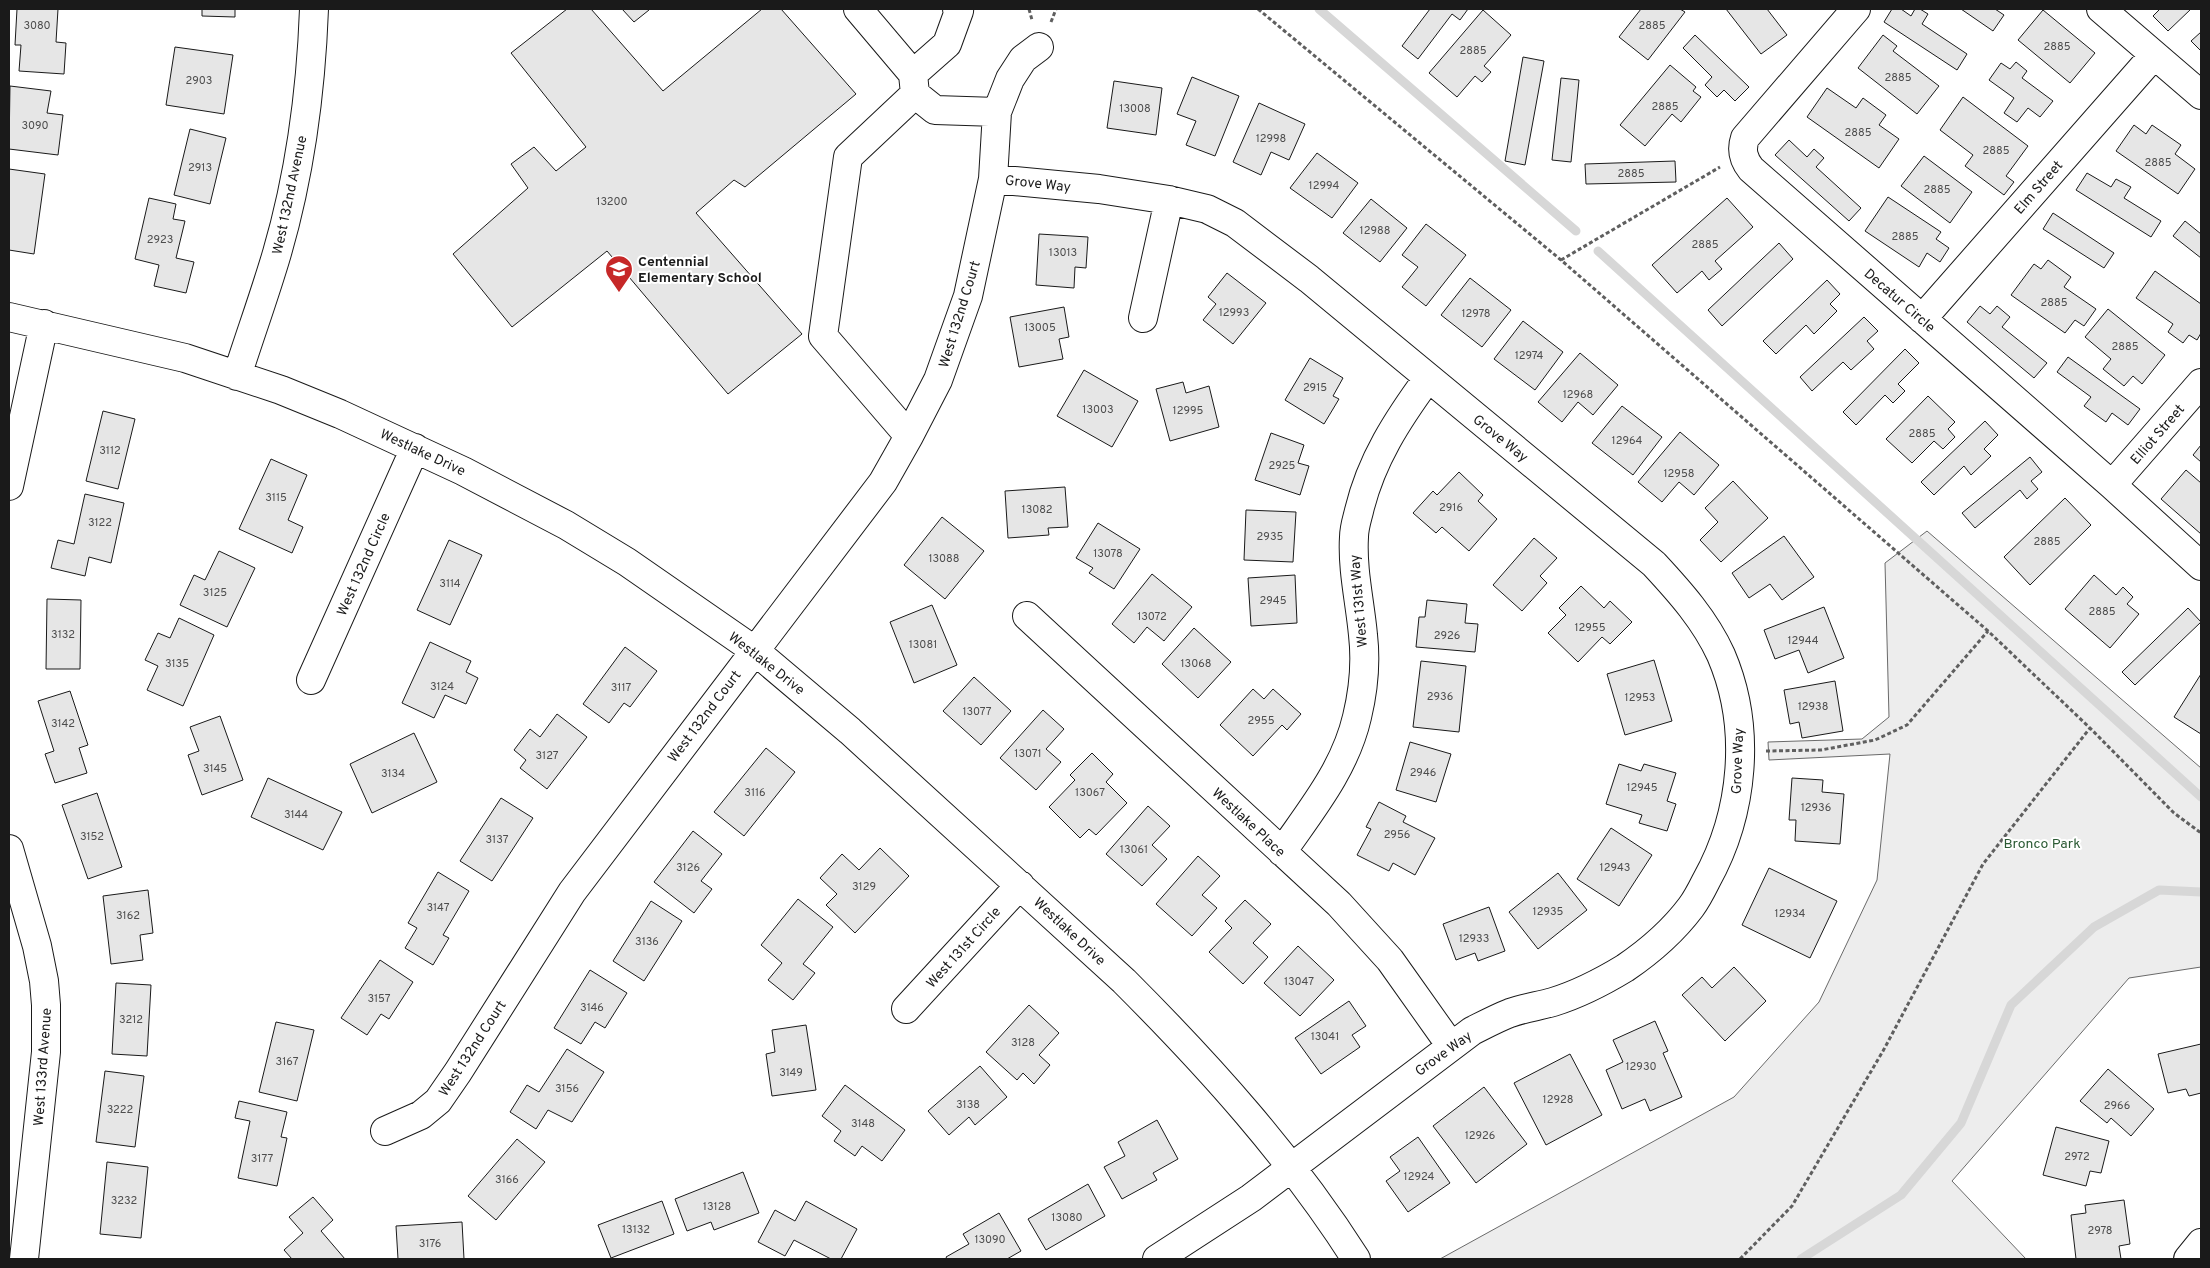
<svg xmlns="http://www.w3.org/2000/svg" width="2210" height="1268" font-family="Overpass,sans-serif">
  <rect width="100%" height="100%" fill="#fff"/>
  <path fill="#ededed" stroke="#6a6a6a" d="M1927 531 2201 768V967L2129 978 1952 1181 2026 1259H1440L1734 1097 1819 1002 1877 880 1890 754 1769 760 1768 742 1862 739 1889 717 1885 563Z"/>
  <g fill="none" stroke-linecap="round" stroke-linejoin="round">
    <path stroke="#d7d7d7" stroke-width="9" d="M1319 9 1576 231
      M1598 251 2201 797
      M1801 1259 1901 1195 1961 1123 2011 1005 2094 927 2159 890 2201 892"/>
  </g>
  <path fill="#e6e6e6" stroke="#1a1a1a" d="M17 9H58L56 42 66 43 64 74 19 71 21 45H15Z
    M202 9H235V17L202 16Z
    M567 9H591L663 91 762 9H781L856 94 745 187 734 180 696 213 802 334 728 394 607 251 512 327 453 254 528 188 511 164 534 147 556 171 586 147 511 53Z
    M622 9H648L649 10 634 22Z
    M1430 9H1468L1460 20 1452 14 1418 59 1402 46Z
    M1641 9H1680L1685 12 1648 60 1619 37Z
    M1726 9H1767L1787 35 1761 54Z
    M1892 9H1901L1911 16 1915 9H1920L1928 14 1922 24 1967 54 1957 70 1884 22Z
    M1961 9H1995L2004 15 1993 31Z
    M2160 9H2191L2168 31 2153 16Z
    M1483 10 1511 35 1484 66 1491 72 1482 82 1475 76 1457 97 1429 73Z
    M2043 10 2095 53 2070 83 2018 40Z
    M2201 32V51L2191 41Z
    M1695 35 1749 87 1735 101 1724 90 1717 97 1705 85 1712 77 1683 48Z
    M1883 35 1897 46 1893 51 1939 86 1917 114 1858 68Z
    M175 47 233 55 224 114 166 105Z
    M1523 57 1544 61 1525 165 1505 161Z
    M2016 62 2027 71 2022 78 2053 101 2040 117 2028 108 2017 122 2004 113 2014 98 1989 80 2001 63 2010 69Z
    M1670 65 1696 87 1693 91 1701 97 1681 122 1672 114 1645 146 1620 125Z
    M1192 77 1239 96 1215 156 1186 145 1196 121 1177 114Z
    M1561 78 1579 80 1571 162 1552 160Z
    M1114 81 1162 88 1156 135 1107 128Z
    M10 86 51 91 47 113 63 115 58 155 9 149Z
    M1827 88 1856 108 1863 98 1886 115 1879 125 1899 139 1879 168 1807 117Z
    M1963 97 2028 146 2006 176 2014 182 2004 195 1965 166 1973 155 1940 130Z
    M1259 103 1305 124 1289 160 1271 152 1261 175 1233 162Z
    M2134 125 2146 134 2152 125 2181 145 2175 154 2195 169 2178 194 2116 151Z
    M190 129 226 138 210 204 174 195Z
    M1789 140 1807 157 1814 149 1824 158 1816 167 1861 208 1849 221 1775 155Z
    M1317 153 1358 183 1332 218 1290 188Z
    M1924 156 1972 192 1950 223 1901 186Z
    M1675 161 1676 182 1586 184 1585 164Z
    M9 169 45 174 34 254 9 250Z
    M2087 173 2111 187 2116 179 2131 187 2124 198 2161 221 2151 237 2076 190Z
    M1888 197 1941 232 1936 239 1949 248 1940 262 1927 253 1919 267 1865 231Z
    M149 198 176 204 173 219 185 221 176 258 194 262 186 293 154 286 159 265 135 259Z
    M1727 198 1753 227 1715 261 1722 269 1709 280 1702 271 1677 293 1652 265Z
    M1371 199 1407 228 1380 262 1343 233Z
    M2053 213 2114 253 2104 268 2043 229Z
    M2185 221 2201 234V258L2173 236Z
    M1426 224 1466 255 1426 306 1402 287 1418 267 1402 255Z
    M1039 234 1088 237 1086 268 1075 267 1074 288 1036 285Z
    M1779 243 1793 259 1722 326 1708 310Z
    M2048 260 2071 277 2064 287 2096 309 2084 326 2075 320 2065 333 2011 295 2034 264 2041 269Z
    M2155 271 2201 304V333L2197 340 2189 335 2183 343 2168 332 2173 324 2136 298Z
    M1227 273 1266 303 1233 344 1203 320 1216 304 1208 297Z
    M1470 278 1511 310 1482 347 1441 315Z
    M1827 280 1840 294 1830 304 1837 311 1814 334 1806 325 1776 354 1763 341Z
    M1980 306 1990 314 1997 306 2010 317 2002 327 2047 363 2034 378 1967 322Z
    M1064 307 1069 337 1059 339 1063 359 1019 367 1010 317Z
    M2108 309 2165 355 2142 384 2133 376 2124 386 2103 369 2111 359 2085 337Z
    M1864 317 1878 331 1867 341 1874 349 1851 370 1843 362 1812 391 1800 377Z
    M1523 321 1563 352 1535 390 1494 359Z
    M1905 349 1919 363 1898 384 1905 391 1893 403 1885 395 1856 425 1843 412Z
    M1580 353 1618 385 1593 415 1578 402 1562 422 1538 402Z
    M2068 357 2140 409 2128 425 2112 413 2106 422 2084 406 2091 397 2057 372Z
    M1310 358 1343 378 1333 396 1339 399 1324 424 1285 400Z
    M1084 370 1138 401 1112 447 1057 416Z
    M1183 382 1186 393 1209 386 1219 427 1170 441 1156 389Z
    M1928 396 1955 422 1948 429 1955 437 1943 449 1934 441 1912 463 1886 439Z
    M1622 406 1662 437 1633 475 1592 443Z
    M103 411 135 419 118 489 86 481Z
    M1985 421 1998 435 1984 449 1991 456 1971 475 1964 466 1934 495 1921 482Z
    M1680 432 1719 465 1694 495 1679 482 1662 502 1638 482Z
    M1271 433 1304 445 1298 463 1309 466 1300 495 1255 480Z
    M2201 445V462L2193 455Z
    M2030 457 2042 472 2031 481 2038 489 2027 499 2020 490 1975 528 1962 513Z
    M271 459 307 475 288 520 303 527 292 553 239 529Z
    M2186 470 2201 483V534L2161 499Z
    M1459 472 1483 495 1478 501 1497 519 1469 551 1442 527 1436 533 1413 513 1433 491 1437 495Z
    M1733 481 1768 518 1721 562 1700 540 1718 522 1705 508Z
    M1065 487 1068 527 1048 528 1049 535 1008 538 1005 491Z
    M85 494 124 503 111 563 89 557 85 576 51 568 58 540 74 544Z
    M2065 498 2091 525 2030 585 2004 557Z
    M1246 510 1296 512 1293 562 1244 560Z
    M942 517 984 551 945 599 904 565Z
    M1098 523 1140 549 1114 589 1089 573 1093 568 1076 558Z
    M1784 536 1814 577 1782 600 1770 584 1749 598 1732 573Z
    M1534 538 1557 558 1540 576 1547 583 1522 611 1493 585Z
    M449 540 482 555 450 625 417 610Z
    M219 551 255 568 227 627 180 605 194 575 205 580Z
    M1152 574 1192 607 1164 641 1147 627 1134 643 1112 624Z
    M1295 575 1297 623 1251 626 1248 578Z
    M2094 575 2116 595 2123 587 2133 597 2127 604 2139 614 2110 648 2065 609Z
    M1581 586 1604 608 1610 601 1632 622 1610 644 1602 637 1578 662 1548 633 1566 615 1559 608Z
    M47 599 81 600 80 669H46Z
    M1427 600 1467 604 1465 623 1478 624 1475 652 1416 647 1419 617H1425Z
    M932 605 957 665 914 683 890 622Z
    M1824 607 1844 658 1808 673 1799 650 1775 659 1764 630Z
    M2188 608 2201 622 2135 685 2122 672Z
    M179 618 214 635 183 706 147 690 158 666 145 660 158 633 170 638Z
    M1194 628 1231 662 1198 698 1162 664Z
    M430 642 471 661 466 672 478 678 466 704 445 695 434 718 402 703Z
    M625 647 657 671 630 707 624 703 609 723 583 704Z
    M1654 660 1672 721 1625 735 1607 674Z
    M1421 661 1466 666 1459 732 1413 727Z
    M2201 674V734L2174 717Z
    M974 677 1011 711 981 745 943 711Z
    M1835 681 1843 731 1802 738 1799 722 1790 724 1784 690Z
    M1253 689 1264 699 1273 689 1301 714 1287 730 1282 725 1253 756 1220 725Z
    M70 691 88 745 79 748 87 773 55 783 45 754 54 751 38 701Z
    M1043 710 1064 729 1046 749 1061 762 1036 790 1000 758Z
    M557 714 587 737 547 789 520 768 526 760 514 750 530 729 540 737Z
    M220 716 243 780 202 795 188 755 199 751 190 727Z
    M414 733 437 782 372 813 350 764Z
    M1410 742 1451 754 1436 802 1396 790Z
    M766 748 795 772 744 836 714 812Z
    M1092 753 1113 774 1106 782 1127 803 1096 835 1089 829 1080 838 1049 807 1075 780 1070 775Z
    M1619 764 1641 771 1644 764 1676 773 1667 801 1676 804 1667 831 1639 823 1642 815 1606 804Z
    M268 778 342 812 323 850 251 817Z
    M1792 778 1823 780 1822 792 1844 794 1840 844 1795 841 1796 820H1789Z
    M97 793 122 867 88 879 62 805Z
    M501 798 533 818 492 881 460 861Z
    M1379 802 1406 816 1403 822 1435 838 1415 875 1393 863 1389 871 1357 855 1371 829 1366 827Z
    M1148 806 1170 826 1152 845 1167 859 1142 886 1106 854Z
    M1611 828 1652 855 1619 906 1577 879Z
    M693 831 722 854 701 881 712 889 694 913 654 882Z
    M880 848 909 876 855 933 826 905 837 894 820 878 842 854 859 870Z
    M1198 856 1220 876 1202 895 1217 908 1192 936 1156 904Z
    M1769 868 1837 901 1810 958 1742 925Z
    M438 872 469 891 443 935 449 938 433 965 405 948 417 928 408 923Z
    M1558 873 1587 910 1538 949 1509 912Z
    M148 890 153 933 140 935 143 960 111 964 103 896Z
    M798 899 833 927 803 964 815 973 793 1000 768 980 782 963 761 945Z
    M1245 900 1271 924 1253 943 1268 957 1243 984 1209 952 1232 928 1225 921Z
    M651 901 682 921 644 981 613 961Z
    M1489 907 1505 951 1478 961 1475 953 1456 960 1443 924Z
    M1298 946 1334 980 1300 1016 1264 983Z
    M380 960 413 982 389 1019 381 1014 367 1035 341 1018Z
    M1734 967 1766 1001 1725 1041 1682 995 1702 977 1712 988Z
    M590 970 627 993 605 1028 595 1022 581 1044 554 1028Z
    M116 983 151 985 147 1056 112 1054Z
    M1349 1001 1366 1026 1352 1035 1360 1047 1321 1074 1295 1038Z
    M1029 1005 1059 1033 1039 1055 1050 1065 1034 1084 1023 1073 1017 1080 986 1052Z
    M1655 1021 1668 1051 1663 1053 1682 1097 1650 1111 1645 1099 1622 1109 1606 1070 1623 1062 1613 1040Z
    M276 1022 314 1030 297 1101 259 1092Z
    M806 1025 816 1090 772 1096 766 1054 775 1052 772 1030Z
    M2201 1044V1093L2189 1096 2186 1089 2168 1093 2158 1054Z
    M567 1049 604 1072 572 1122 548 1110 536 1129 510 1112 527 1085 539 1092Z
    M1570 1054 1602 1115 1546 1145 1514 1083Z
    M980 1066 1007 1097 975 1125 969 1117 949 1135 928 1111Z
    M2108 1069 2154 1109 2131 1136 2111 1118 2107 1123 2080 1101Z
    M105 1071 144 1076 135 1147 96 1142Z
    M845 1085 905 1130 882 1161 862 1146 855 1156 834 1141 841 1131 822 1116Z
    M1484 1087 1527 1144 1476 1183 1433 1126Z
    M239 1101 287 1112 281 1137 287 1138 277 1186 238 1178 250 1121 235 1118Z
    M1157 1120 1178 1159 1153 1173 1157 1180 1122 1199 1104 1167 1125 1156 1118 1142Z
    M2056 1127 2109 1141 2101 1173 2090 1171 2086 1186 2043 1175Z
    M1418 1137 1450 1183 1408 1212 1386 1181 1400 1171 1390 1157Z
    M517 1139 545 1162 496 1220 468 1196Z
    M107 1162 148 1167 141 1238 100 1234Z
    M743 1172 759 1213 714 1230 711 1222 687 1231 675 1199Z
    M1088 1184 1105 1216 1046 1250 1028 1219Z
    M313 1197 333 1220 321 1231 345 1259H292L284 1250 303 1233 289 1217Z
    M2124 1200 2130 1244 2119 1246 2121 1259H2076L2071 1215 2086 1213 2085 1205Z
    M662 1201 674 1234 611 1258 598 1225Z
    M806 1201 857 1229 841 1259H831L794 1240 785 1256 758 1242 775 1210 795 1221Z
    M999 1213 1021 1251 1007 1259H947L946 1257 969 1244 963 1234Z
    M462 1222 464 1259H398L396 1226Z"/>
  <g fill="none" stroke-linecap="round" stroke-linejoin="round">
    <g stroke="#1a1a1a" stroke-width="30">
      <path id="minor" d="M858 9 913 74 915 94
        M1856 9 1745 138C1741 150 1743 159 1751 169L2112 485 2201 566
        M2101 9 2201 95
        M913 74 947 44 959 11 957 9
        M993 179 1099 189 1169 200 1207 209 1235 223 1309 279 1654 564C1680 592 1705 620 1721 655 1752 727 1744 813 1706 881 1702 889 1697 899 1691 907 1673 931 1650 951 1625 968 1602 982 1579 994 1553 1002 1539 1006 1524 1008 1510 1013 1497 1018 1484 1025 1472 1031L1251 1198 1157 1259
        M9 317 185 358 281 390 340 414 463 471 566 525 627 562 754 650 850 731 1124 981C1210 1067 1291 1157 1356 1259
        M1143 318 1169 200
        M1922 319 2154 55
        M237 376C250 335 265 294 277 253 300 174 311 91 314 9
        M909 436 823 336 848 157 915 94 935 110 997 112
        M2112 485 2201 383
        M9 486 44 324
        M1027 616 1339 904 1390 960 1451 1046
        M311 680 415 448
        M9 849 37 946 44 981 46 1005V1052L24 1259
        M1282 852C1311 810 1345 769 1357 717 1363 692 1366 661 1363 635 1360 602 1352 570 1354 537 1354 528 1357 519 1359 511 1371 460 1398 419 1428 378
        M906 1009 1020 885
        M385 1131 421 1115 438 1101 458 1072 572 892 883 482 909 436 938 380 968 296 993 179 997 112 1010 79 1023 59 1039 47
        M2188 1259 2201 1243"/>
    </g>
    <path stroke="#5f5f5f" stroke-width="3" stroke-dasharray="4 2.5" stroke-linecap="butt" d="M1029 9 1032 20
      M1258 9 1561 260 1988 631 2090 728 2174 813 2201 833
      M1051 22 1056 9
      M1561 260 1720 167
      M1766 751 1821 750 1875 740 1907 725 1988 631
      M1740 1259 1792 1206 1883 1051 1983 864 2090 728"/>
    <use href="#minor" stroke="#fff" stroke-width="28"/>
  </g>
  <defs>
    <g id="school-pin" transform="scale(1.4375)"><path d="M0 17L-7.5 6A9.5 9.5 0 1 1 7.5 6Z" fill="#c62828" stroke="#fff"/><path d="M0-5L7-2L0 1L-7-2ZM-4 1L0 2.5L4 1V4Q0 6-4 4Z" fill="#fff"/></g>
  </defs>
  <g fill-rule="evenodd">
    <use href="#school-pin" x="619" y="269"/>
  </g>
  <g text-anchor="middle" stroke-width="4" stroke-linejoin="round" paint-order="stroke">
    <g font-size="11" fill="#4d4d4d">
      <text x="37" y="29">3080</text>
      <text x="1652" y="29">2885</text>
      <text x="2057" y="50">2885</text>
      <text x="1473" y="54">2885</text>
      <text x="1898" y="81">2885</text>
      <text x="199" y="84">2903</text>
      <text x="1665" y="110">2885</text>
      <text x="1135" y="112">13008</text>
      <text x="35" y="129">3090</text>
      <text x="1858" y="136">2885</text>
      <text x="1271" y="142">12998</text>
      <text x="1996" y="154">2885</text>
      <text x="2158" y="166">2885</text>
      <text x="200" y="171">2913</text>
      <text x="1631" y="177">2885</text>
      <text x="1324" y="189">12994</text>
      <text x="1937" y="193">2885</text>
      <text x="612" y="205">13200</text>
      <text x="1375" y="234">12988</text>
      <text x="1905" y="240">2885</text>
      <text x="160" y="243">2923</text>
      <text x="1705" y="248">2885</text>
      <text x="1063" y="256">13013</text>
      <text x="2054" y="306">2885</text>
      <text x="1234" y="316">12993</text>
      <text x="1476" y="317">12978</text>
      <text x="1040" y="331">13005</text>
      <text x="2125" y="350">2885</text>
      <text x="1529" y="359">12974</text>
      <text x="1315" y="391">2915</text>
      <text x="1578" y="398">12968</text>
      <text x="1098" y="413">13003</text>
      <text x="1188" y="414">12995</text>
      <text x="1922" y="437">2885</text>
      <text x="1627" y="444">12964</text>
      <text x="110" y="454">3112</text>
      <text x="1282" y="469">2925</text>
      <text x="1679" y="477">12958</text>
      <text x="276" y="501">3115</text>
      <text x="1451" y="511">2916</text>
      <text x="1037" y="513">13082</text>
      <text x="100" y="526">3122</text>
      <text x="1270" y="540">2935</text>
      <text x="2047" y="545">2885</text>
      <text x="1108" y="557">13078</text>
      <text x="944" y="562">13088</text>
      <text x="450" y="587">3114</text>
      <text x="215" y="596">3125</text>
      <text x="1273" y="604">2945</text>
      <text x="2102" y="615">2885</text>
      <text x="1152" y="620">13072</text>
      <text x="1590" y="631">12955</text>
      <text x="63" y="638">3132</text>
      <text x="1447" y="639">2926</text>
      <text x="1803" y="644">12944</text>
      <text x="923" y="648">13081</text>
      <text x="177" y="667">3135</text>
      <text x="1196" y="667">13068</text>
      <text x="442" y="690">3124</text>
      <text x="621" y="691">3117</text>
      <text x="1440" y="700">2936</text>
      <text x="1640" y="701">12953</text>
      <text x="1813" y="710">12938</text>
      <text x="977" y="715">13077</text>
      <text x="1261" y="724">2955</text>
      <text x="63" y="727">3142</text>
      <text x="1028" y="757">13071</text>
      <text x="547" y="759">3127</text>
      <text x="215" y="772">3145</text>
      <text x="1423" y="776">2946</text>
      <text x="393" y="777">3134</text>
      <text x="1642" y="791">12945</text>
      <text x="755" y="796">3116</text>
      <text x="1090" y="796">13067</text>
      <text x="1816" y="811">12936</text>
      <text x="296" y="818">3144</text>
      <text x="1397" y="838">2956</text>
      <text x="92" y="840">3152</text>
      <text x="497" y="843">3137</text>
      <text x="1134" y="853">13061</text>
      <text x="688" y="871">3126</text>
      <text x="1615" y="871">12943</text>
      <text x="864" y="890">3129</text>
      <text x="438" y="911">3147</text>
      <text x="1548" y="915">12935</text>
      <text x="1790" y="917">12934</text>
      <text x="128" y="919">3162</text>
      <text x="1474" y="942">12933</text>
      <text x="647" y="945">3136</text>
      <text x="1299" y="985">13047</text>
      <text x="379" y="1002">3157</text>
      <text x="592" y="1011">3146</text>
      <text x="131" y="1023">3212</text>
      <text x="1325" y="1040">13041</text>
      <text x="1023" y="1046">3128</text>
      <text x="287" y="1065">3167</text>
      <text x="1641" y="1070">12930</text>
      <text x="791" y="1076">3149</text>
      <text x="567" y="1092">3156</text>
      <text x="1558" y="1103">12928</text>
      <text x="968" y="1108">3138</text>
      <text x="2117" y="1109">2966</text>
      <text x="120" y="1113">3222</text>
      <text x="863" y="1127">3148</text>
      <text x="1480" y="1139">12926</text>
      <text x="2077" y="1160">2972</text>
      <text x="262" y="1162">3177</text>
      <text x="1419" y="1180">12924</text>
      <text x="507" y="1183">3166</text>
      <text x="124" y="1204">3232</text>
      <text x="717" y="1210">13128</text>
      <text x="1067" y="1221">13080</text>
      <text x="636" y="1233">13132</text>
      <text x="2100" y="1234">2978</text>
      <text x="990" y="1243">13090</text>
      <text x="430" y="1247">3176</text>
    </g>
    <g font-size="14" fill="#1a1a1a" stroke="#fff">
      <text transform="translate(1038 183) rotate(6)" y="5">Grove Way</text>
      <text transform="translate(2038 187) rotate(-49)" y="5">Elm Street</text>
      <text transform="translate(289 195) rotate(-78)" y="5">West 132nd Avenue</text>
      <text transform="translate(1900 300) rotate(41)" y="5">Decatur Circle</text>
      <text transform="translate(959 314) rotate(-73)" y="5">West 132nd Court</text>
      <text transform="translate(2157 434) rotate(-49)" y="5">Elliot Street</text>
      <text transform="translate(1501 438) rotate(39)" y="5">Grove Way</text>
      <text transform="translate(423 452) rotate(25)" y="5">Westlake Drive</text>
      <text transform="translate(363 564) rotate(-66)" y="5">West 132nd Circle</text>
      <text transform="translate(1358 601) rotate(-95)" y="5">West 131st Way</text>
      <text transform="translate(767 663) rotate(38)" y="5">Westlake Drive</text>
      <text transform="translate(704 716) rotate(-53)" y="5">West 132nd Court</text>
      <text transform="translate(1737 761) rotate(-88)" y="5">Grove Way</text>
      <text transform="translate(1249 822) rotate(43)" y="5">Westlake Place</text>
      <text transform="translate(1070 931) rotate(43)" y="5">Westlake Drive</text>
      <text transform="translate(963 947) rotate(-48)" y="5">West 131st Circle</text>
      <text transform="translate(472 1048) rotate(-57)" y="5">West 132nd Court</text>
      <text transform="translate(1443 1053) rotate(-36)" y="5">Grove Way</text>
      <text transform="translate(42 1067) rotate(-86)" y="5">West 133rd Avenue</text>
    </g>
    <g font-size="14" font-weight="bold" fill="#1a1a1a" stroke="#fff" text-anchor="start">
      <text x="638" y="266">Centennial<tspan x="638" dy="16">Elementary School</tspan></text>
    </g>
    <g font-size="14" fill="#2b5a34" stroke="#fff">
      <text x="2042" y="848">Bronco Park</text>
    </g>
  </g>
  <rect width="2210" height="1268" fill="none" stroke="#1a1a1a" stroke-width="20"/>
</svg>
